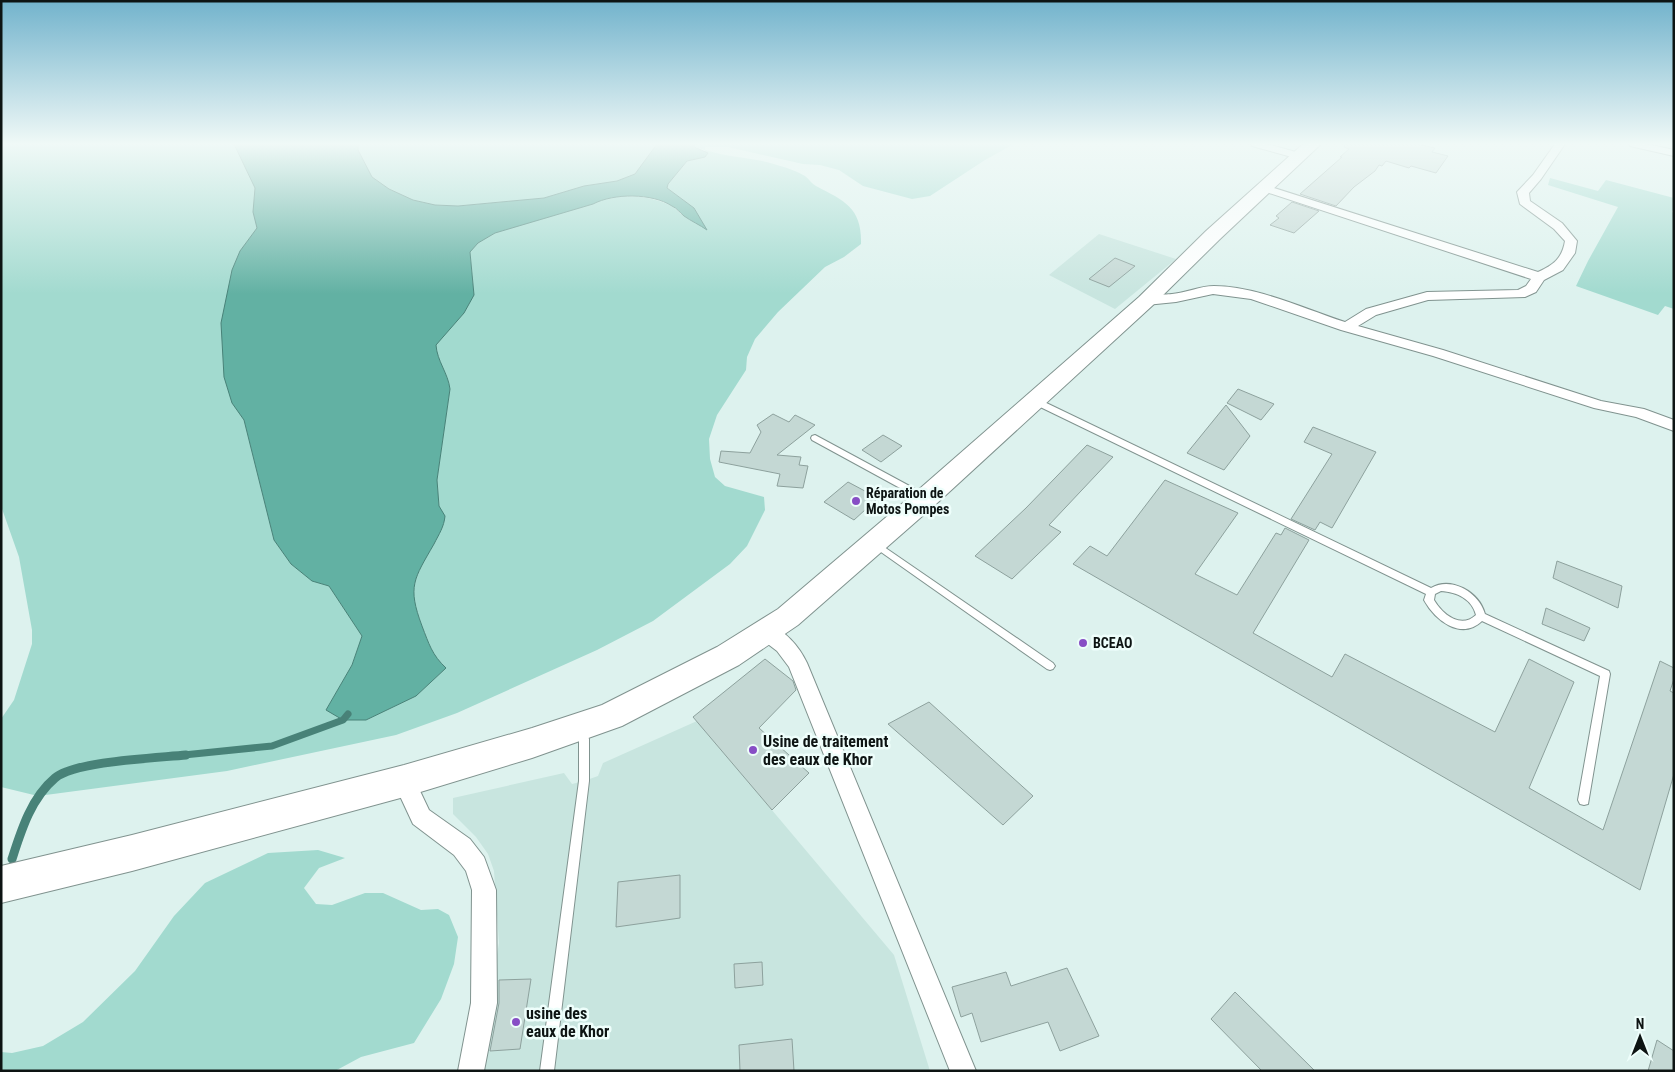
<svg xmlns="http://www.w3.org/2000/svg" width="1675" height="1072" font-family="'Roboto Condensed',sans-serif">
  <rect width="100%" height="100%" fill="#ddf2ee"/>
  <path fill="#c8e5df" d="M1099 234 1176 259 1115 309 1049 275Z
    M697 721 894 955 930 1071H477L499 943 494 871 488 854 476 837 453 814V798L564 773 572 784 584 781 598 776 603 763Z"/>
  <path fill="#a2dacf" d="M1 144H234L255 188 253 212 257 228 240 251 232 402 244 420 274 540 291 564 312 581 329 586 362 636 352 665 326 710 366 720 416 696 446 668 434 657 414 605 413 587 439 506 437 480 450 389C448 373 437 361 435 345L464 313 474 295 470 252 478 243 495 233 593 204C615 192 649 195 670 205 675 207 678 212 682 215 690 220 698 224 706 229L694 208 667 188 668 184 687 161 705 157V150L694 147V144H1014L985 160 930 196 912 199 863 186 839 170 820 165 803 164 728 147H705V150C729 158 756 157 780 166 788 168 798 172 805 176 809 179 812 184 816 186 845 201 862 208 861 244L844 257 825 267 778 312 755 339 747 357 746 370 717 415 709 439 710 459 715 477 725 486 764 497 765 510 747 546 730 564 653 621 597 650 457 713 396 735 227 771 38 796 1 787V719L14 700 32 644V630L19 557 1 506Z
    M358 144H657L635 174 617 181 584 186 544 198 458 206 435 205 413 200 389 189 372 177 358 150Z
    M1550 178 1598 191 1606 180 1674 198V208L1672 212 1674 213V309L1665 306 1658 315 1576 286 1588 261 1618 207 1548 185Z
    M318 850 345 858 319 868 304 888 316 904 332 905 365 893H383L421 910 438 909 449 915 458 937 454 964 441 999 414 1043 361 1057 335 1071H1V1052L12 1053 43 1046 83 1022 135 971 174 916 205 883 268 853Z"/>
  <path fill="#62b1a3" stroke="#488278" d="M234 144H358V150L372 177 389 189 413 200 435 205 458 206 544 198 584 186 617 181 635 174 657 144H694V147L708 153 705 157 687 161 668 184 667 188 694 208 707 230C700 225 691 221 684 216 680 213 677 208 672 206 652 193 614 193 593 204L495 233 478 243 470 252 474 295 464 313 436 345C437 361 448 373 450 389L437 480 439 506 445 516C444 527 439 534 434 544 414 579 407 586 422 626 429 644 432 655 446 668L416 696 366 720H343L326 710 352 665 362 636 329 586 312 581 291 564 274 540 244 420 232 403 224 377 221 323 232 270 240 251 257 228 253 212 255 188Z"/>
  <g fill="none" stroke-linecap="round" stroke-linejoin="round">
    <path stroke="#488278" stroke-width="7" d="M174 756 272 746 343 720 348 714"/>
    <path stroke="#488278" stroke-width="9" d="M12 859C21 831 31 798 55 778 75 761 156 758 186 755"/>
  </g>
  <path fill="#c4d8d4" stroke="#8da19d" d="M1345 144H1417L1435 148 1432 152 1448 156 1436 173 1411 166 1409 168 1386 161 1382 166 1379 165 1375 171 1354 187 1336 206 1300 194 1342 157H1340L1349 149 1344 147Z
    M1292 202 1319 211 1294 233 1270 225 1279 218 1276 216Z
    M1115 258 1135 266 1109 287 1089 279Z
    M1238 389 1274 404 1261 420 1227 403Z
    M1226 405 1250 436 1224 470 1187 453Z
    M773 414 789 422 795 415 815 425 777 455 801 457 799 465 808 466 803 488 777 486 780 474 719 462 721 451 750 453 761 432 757 425Z
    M1313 427 1376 452 1332 528 1320 522 1315 530 1291 519 1332 454 1304 442Z
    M883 435 902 446 881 462 862 450Z
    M1087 445 1113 457 1049 525 1061 532 1012 579 975 556 1026 508Z
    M1165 480 1238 513 1195 574 1237 595 1276 533 1281 535 1285 528 1309 540 1253 633 1332 677 1345 654 1495 732 1529 659 1574 682 1529 788 1603 830 1660 661 1674 668V679L1670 691 1674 693V774L1640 890 1073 564 1090 546 1107 556Z
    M848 482 878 498 854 520 824 502Z
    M1557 561 1622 586 1618 608 1553 578Z
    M1546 608 1590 628 1584 641 1542 624Z
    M765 659 793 681 796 690 759 728 809 773 772 810 693 717Z
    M929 702 1033 796 1003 825 888 724Z
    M680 875V918L616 927 618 882Z
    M762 962 763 985 735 988 734 964Z
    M1067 968 1099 1036 1060 1051 1048 1022 981 1042 972 1013 961 1017 952 987 1006 972 1011 986Z
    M531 979 520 1049 490 1051 499 1003V980Z
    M1235 992 1315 1071H1262L1211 1019Z
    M792 1039 794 1071H740L739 1045Z
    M1657 1040 1674 1051V1071H1648Z"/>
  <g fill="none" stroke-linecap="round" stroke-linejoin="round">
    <g stroke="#80938f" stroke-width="2">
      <path id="service" d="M1032 399H1038L1431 588C1451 576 1479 592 1485 614L1609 671 1610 674 1588 804 1584 805 1580 804 1578 800 1600 676 1482 621C1461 641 1435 620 1424 600L1426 594 1032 403 1031 401ZM1441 591C1457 592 1472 599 1476 615 1461 629 1443 615 1434 600L1435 594Z
        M815 435 928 496 929 498 928 500H922L812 440 811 438 812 436Z
        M874 540 1053 663 1055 666 1053 669 1050 670 1047 669 871 545 870 543 871 541Z
        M580 724 584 726 589 739V781L554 1071H540L579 781V739L575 729 576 726Z"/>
    </g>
    <g stroke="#80938f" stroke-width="2">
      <path id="minor" d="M1251 144H1267L1303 154 1304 156 1299 159 1252 146Z
        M1555 144H1565L1541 179 1529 193 1530 201 1562 223 1577 241 1575 253 1563 270 1544 280 1536 292 1525 297 1428 300 1376 315 1358 326 1443 350 1601 401 1644 409 1674 420V431L1636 417 1594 408 1433 356 1341 330 1251 299 1213 294 1176 302 1146 305 1139 301C1145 294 1163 295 1172 294 1186 293 1200 286 1214 286 1256 286 1305 309 1345 322L1366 309 1427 292 1518 290 1526 286 1531 279 1260 190 1258 188 1260 186H1268L1538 272C1553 265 1562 259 1565 241L1554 229 1520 204 1517 192 1533 175Z
        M1629 144H1647L1674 150V156L1630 146Z
        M767 624C785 630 799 646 807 663L976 1071H950L789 667 777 651 760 638 757 632 760 626Z
        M404 771 412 774 429 810 470 839 484 857 496 890 497 1003 484 1071H458L471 1003 472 890 466 871 454 855 413 824 393 781 396 774Z"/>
    </g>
    <g stroke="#80938f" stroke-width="2">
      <path id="trunk" d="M1303 144H1321L1220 239 1153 305 935 505 798 625 739 665 622 726 532 758 404 797 132 871 1 903V866L132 835 404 765 532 728 602 705 717 647 778 609 917 491 1139 297 1206 231Z"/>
    </g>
    <use href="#service" fill="#fff" fill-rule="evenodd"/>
    <use href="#minor" fill="#fff" fill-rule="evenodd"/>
    <use href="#trunk" fill="#fff" fill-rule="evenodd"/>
  </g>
  <linearGradient id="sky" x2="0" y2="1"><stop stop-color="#72b3cc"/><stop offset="0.49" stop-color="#f0f9f7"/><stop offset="1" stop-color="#f0f9f7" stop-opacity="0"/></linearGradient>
  <rect width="1675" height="294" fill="url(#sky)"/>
  <g fill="#874ec5" stroke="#eefefb" stroke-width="2">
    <circle cx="856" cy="501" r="5"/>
    <circle cx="1083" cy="643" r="5"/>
    <circle cx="753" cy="750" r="5"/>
    <circle cx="516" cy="1022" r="5"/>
  </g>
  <g text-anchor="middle" stroke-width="5" stroke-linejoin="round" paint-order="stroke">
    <g font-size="14" font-weight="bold" fill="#0d1413" stroke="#eefefb" text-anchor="start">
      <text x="866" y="498">Réparation de<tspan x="866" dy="16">Motos Pompes</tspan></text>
      <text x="1093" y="648">BCEAO</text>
    </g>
    <g font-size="16" font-weight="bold" fill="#0d1413" stroke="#eefefb" text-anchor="start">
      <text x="763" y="747">Usine de traitement<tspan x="763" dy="18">des eaux de Khor</tspan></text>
      <text x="526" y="1019">usine des<tspan x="526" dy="18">eaux de Khor</tspan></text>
    </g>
  </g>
  <rect width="1675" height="1072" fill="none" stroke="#0d1413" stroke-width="5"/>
  <g transform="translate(1640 1037)" stroke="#eefefb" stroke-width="4" paint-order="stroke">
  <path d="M0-4L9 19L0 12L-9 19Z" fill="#0d1413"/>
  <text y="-8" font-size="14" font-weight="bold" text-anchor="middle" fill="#0d1413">N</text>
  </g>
</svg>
